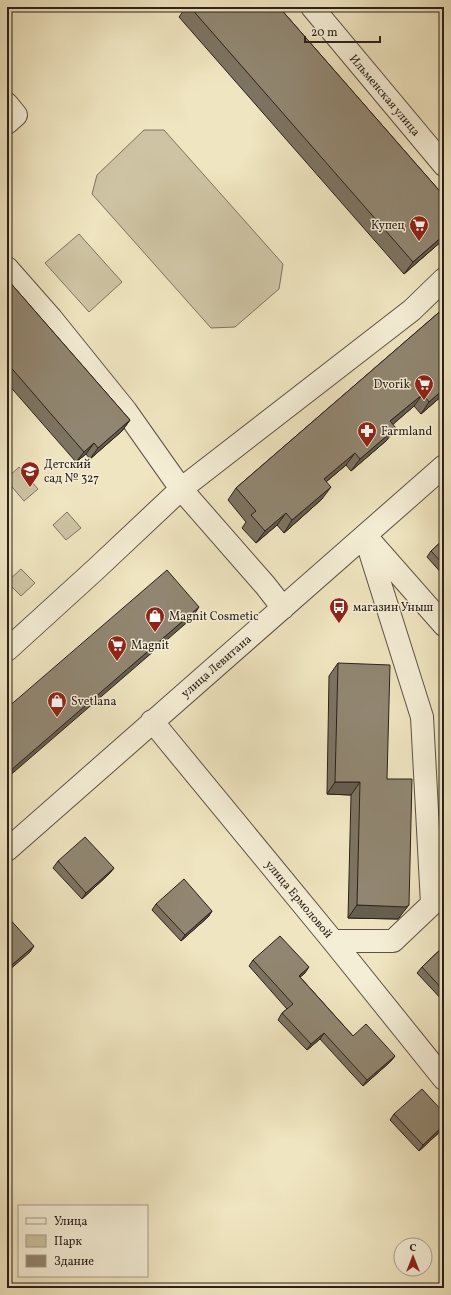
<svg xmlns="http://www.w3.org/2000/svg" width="451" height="1295" font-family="Vollkorn,serif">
  <rect width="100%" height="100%" fill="#efe5c0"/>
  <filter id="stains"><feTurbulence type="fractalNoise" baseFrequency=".005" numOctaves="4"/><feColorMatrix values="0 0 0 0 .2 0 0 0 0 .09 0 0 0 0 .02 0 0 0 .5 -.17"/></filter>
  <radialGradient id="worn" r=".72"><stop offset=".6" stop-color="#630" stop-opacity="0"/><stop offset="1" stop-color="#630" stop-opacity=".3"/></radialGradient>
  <path fill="#cec4a4" stroke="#7d7260" d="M144 130H164L283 264 279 289 235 327 211 328 92 194 97 175Z
    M79 234 122 282 89 312 45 263Z
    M19 467 38 489 24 501 7 481V478Z
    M67 512 81 528 66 540 53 525Z
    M21 569 35 583 21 596 7 582Z"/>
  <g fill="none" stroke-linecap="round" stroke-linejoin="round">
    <g stroke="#5d5144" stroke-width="24">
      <path id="minor" d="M312 7 444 165
        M7 104 16 115 7 123
        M7 268 51 318 126 411 181 489 265 585 283 608
        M371 542 444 625
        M7 650 96 569 181 489 412 310 444 279
        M152 721 333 941 444 1079
        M7 850 444 466
        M333 941H393L432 904 422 717 365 536"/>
    </g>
    <use href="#minor" stroke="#f5eed6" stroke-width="22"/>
  </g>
  <path fill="#7d7361" stroke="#2c201b" d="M186 7H279L444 196V239L404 274 179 17Z
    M7 279 130 420 122 431 90 459 86 454 76 462 7 383Z
    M444 308V394L421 414 414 406 393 424 387 440 351 471 346 465 326 482 322 499 284 533 277 525 256 543 242 528 246 522 228 500 236 488Z
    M444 539V576L427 557 431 551Z
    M338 663 387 779 400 917 398 919 348 918 351 795 327 794 329 676Z
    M58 861 114 868 109 874 82 899 53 868Z
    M156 904 212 911 208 917 181 941 152 910Z
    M444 946V1002L417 973 422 967Z
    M253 960 305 973 300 977 353 1036 395 1056 390 1062 363 1086 320 1039 307 1050 278 1020 282 1013 287 1009 249 966Z
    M444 1113V1128L419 1151 390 1120 394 1114Z"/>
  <path fill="#665e4f" stroke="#2c201b" d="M444 235V239L404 274 413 262Z
    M444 389V394L421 414 429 402Z
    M423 394 414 406 382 434 390 421Z
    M130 420 122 431 90 459 98 448Z
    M396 428 387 440 351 471 360 459Z
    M94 443 86 454 76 462 84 452Z
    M355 453 346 465 315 491 324 479Z
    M331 487 322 499 284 533 292 520Z
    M286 513 277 525 256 543 265 531Z
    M199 607 191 619 7 778V772Z
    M335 782H360L351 795 327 794Z
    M114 868 109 874 82 899 86 893Z
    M357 905H409L398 919 348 918Z
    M212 911 208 917 181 941 185 935Z
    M34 946 30 952 7 972V969Z
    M309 967 305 973 294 982 299 976Z
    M324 1033 320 1039 307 1050 311 1044Z
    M395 1056 390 1062 363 1086 367 1080Z
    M444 1125V1128L419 1151 423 1145Z"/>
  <path fill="#918671" stroke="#2c201b" d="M190 7H279L444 196V235L413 262Z
    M7 279 130 420 98 448 94 443 84 452 7 363Z
    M444 308V389L429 402 423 394 390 421 396 428 360 459 355 453 324 479 331 487 292 520 286 513 265 531 251 515 256 511 236 488Z
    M444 539V565L431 551Z
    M167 570 199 607 10 771 7 772V708Z
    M338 663 390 665 387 779H412L409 905 406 907 357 905 360 782H335Z
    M85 837 114 868 86 893 58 861Z
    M184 879 212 911 185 935 156 904Z
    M7 916 34 946 7 969Z
    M280 936 309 967 299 976 353 1036 366 1024 395 1056 367 1080 324 1033 311 1044 282 1013 293 1004 253 960Z
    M444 946V991L422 967Z
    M422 1089 444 1113V1125L423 1145 394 1114Z"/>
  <defs>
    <g id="supermarket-pin" transform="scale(1)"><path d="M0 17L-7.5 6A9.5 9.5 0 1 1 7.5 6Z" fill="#8f2418" stroke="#f5eed6"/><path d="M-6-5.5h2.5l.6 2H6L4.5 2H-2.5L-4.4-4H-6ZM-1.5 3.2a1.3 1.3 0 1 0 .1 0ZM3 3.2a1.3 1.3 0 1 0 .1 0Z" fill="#fff"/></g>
    <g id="pharmacy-pin" transform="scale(1)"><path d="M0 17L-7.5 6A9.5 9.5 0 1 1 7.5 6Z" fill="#8f2418" stroke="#f5eed6"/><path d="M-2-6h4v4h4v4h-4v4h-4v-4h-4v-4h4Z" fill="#fff"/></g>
    <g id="school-pin" transform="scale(1)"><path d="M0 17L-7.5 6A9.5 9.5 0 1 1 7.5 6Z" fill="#8f2418" stroke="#f5eed6"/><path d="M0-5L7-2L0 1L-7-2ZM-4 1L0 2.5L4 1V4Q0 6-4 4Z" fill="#fff"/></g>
    <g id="bus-pin" transform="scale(1)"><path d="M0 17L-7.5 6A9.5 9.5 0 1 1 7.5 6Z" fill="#8f2418" stroke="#f5eed6"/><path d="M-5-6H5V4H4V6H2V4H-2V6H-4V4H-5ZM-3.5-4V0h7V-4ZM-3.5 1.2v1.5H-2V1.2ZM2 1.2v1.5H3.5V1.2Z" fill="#fff"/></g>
    <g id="shop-pin" transform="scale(1)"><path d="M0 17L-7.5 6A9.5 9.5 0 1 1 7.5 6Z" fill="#8f2418" stroke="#f5eed6"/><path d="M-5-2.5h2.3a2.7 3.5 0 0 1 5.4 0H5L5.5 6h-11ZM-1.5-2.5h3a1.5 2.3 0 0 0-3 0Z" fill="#fff"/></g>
  </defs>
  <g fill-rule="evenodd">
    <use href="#supermarket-pin" x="419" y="225"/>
    <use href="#supermarket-pin" x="424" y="384"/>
    <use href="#pharmacy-pin" x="367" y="431"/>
    <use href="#school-pin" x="30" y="471"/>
    <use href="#bus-pin" x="339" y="607"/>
    <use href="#shop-pin" x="155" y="616"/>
    <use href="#supermarket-pin" x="117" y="645"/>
    <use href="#shop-pin" x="57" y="701"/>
  </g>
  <g text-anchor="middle" stroke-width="3" stroke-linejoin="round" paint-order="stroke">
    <g font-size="12" fill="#2c201b" stroke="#f5eed6">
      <text transform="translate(385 95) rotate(50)" y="4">Ильменская улица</text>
      <text transform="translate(216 666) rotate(-41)" y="4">улица Левитана</text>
      <text transform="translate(299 899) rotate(50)" y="4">улица Ермоловой</text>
    </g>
    <g font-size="12" fill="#2c201b" stroke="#f5eed6" text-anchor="start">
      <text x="405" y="229" text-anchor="end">Купец</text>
      <text x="410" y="388" text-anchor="end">Dvorik</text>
      <text x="381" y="435">Farmland</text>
      <text x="44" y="468">Детский<tspan x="44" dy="14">сад № 327</tspan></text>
      <text x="353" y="611">магазин Уныш</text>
      <text x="169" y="620">Magnit Cosmetic</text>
      <text x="131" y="649">Magnit</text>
      <text x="71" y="705">Svetlana</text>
    </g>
  </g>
  <rect width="451" height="1295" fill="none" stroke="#efe5c0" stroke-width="24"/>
  <rect x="8" y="8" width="435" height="1279" fill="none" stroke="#2c201b" stroke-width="2"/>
  <rect x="12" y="12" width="427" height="1271" fill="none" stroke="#2c201b"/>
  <rect x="18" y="1205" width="130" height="72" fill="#f5eed6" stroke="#a59c8b"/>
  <rect x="26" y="1218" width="20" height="6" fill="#f5eed6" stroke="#a59c8b"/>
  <text x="54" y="1225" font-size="12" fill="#2c201b">Улица</text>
  <rect x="26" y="1235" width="20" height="12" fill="#cec4a4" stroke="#a59c8b"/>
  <text x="54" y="1245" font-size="12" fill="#2c201b">Парк</text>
  <rect x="26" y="1255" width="20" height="12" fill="#918671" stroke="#a59c8b"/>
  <text x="54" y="1265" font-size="12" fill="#2c201b">Здание</text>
  <g transform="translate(413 1257)"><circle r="19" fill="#f5eed6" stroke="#a59c8b"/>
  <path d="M0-3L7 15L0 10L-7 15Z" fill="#8f2418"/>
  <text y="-6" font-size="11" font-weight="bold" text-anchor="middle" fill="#2c201b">С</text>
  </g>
  <path d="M305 36v6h75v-6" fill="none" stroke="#2c201b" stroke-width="2"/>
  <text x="311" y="36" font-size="12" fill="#2c201b" stroke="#f5eed6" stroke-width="3" paint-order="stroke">20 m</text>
  <rect width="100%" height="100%" filter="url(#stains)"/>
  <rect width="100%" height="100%" fill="url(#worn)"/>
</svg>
